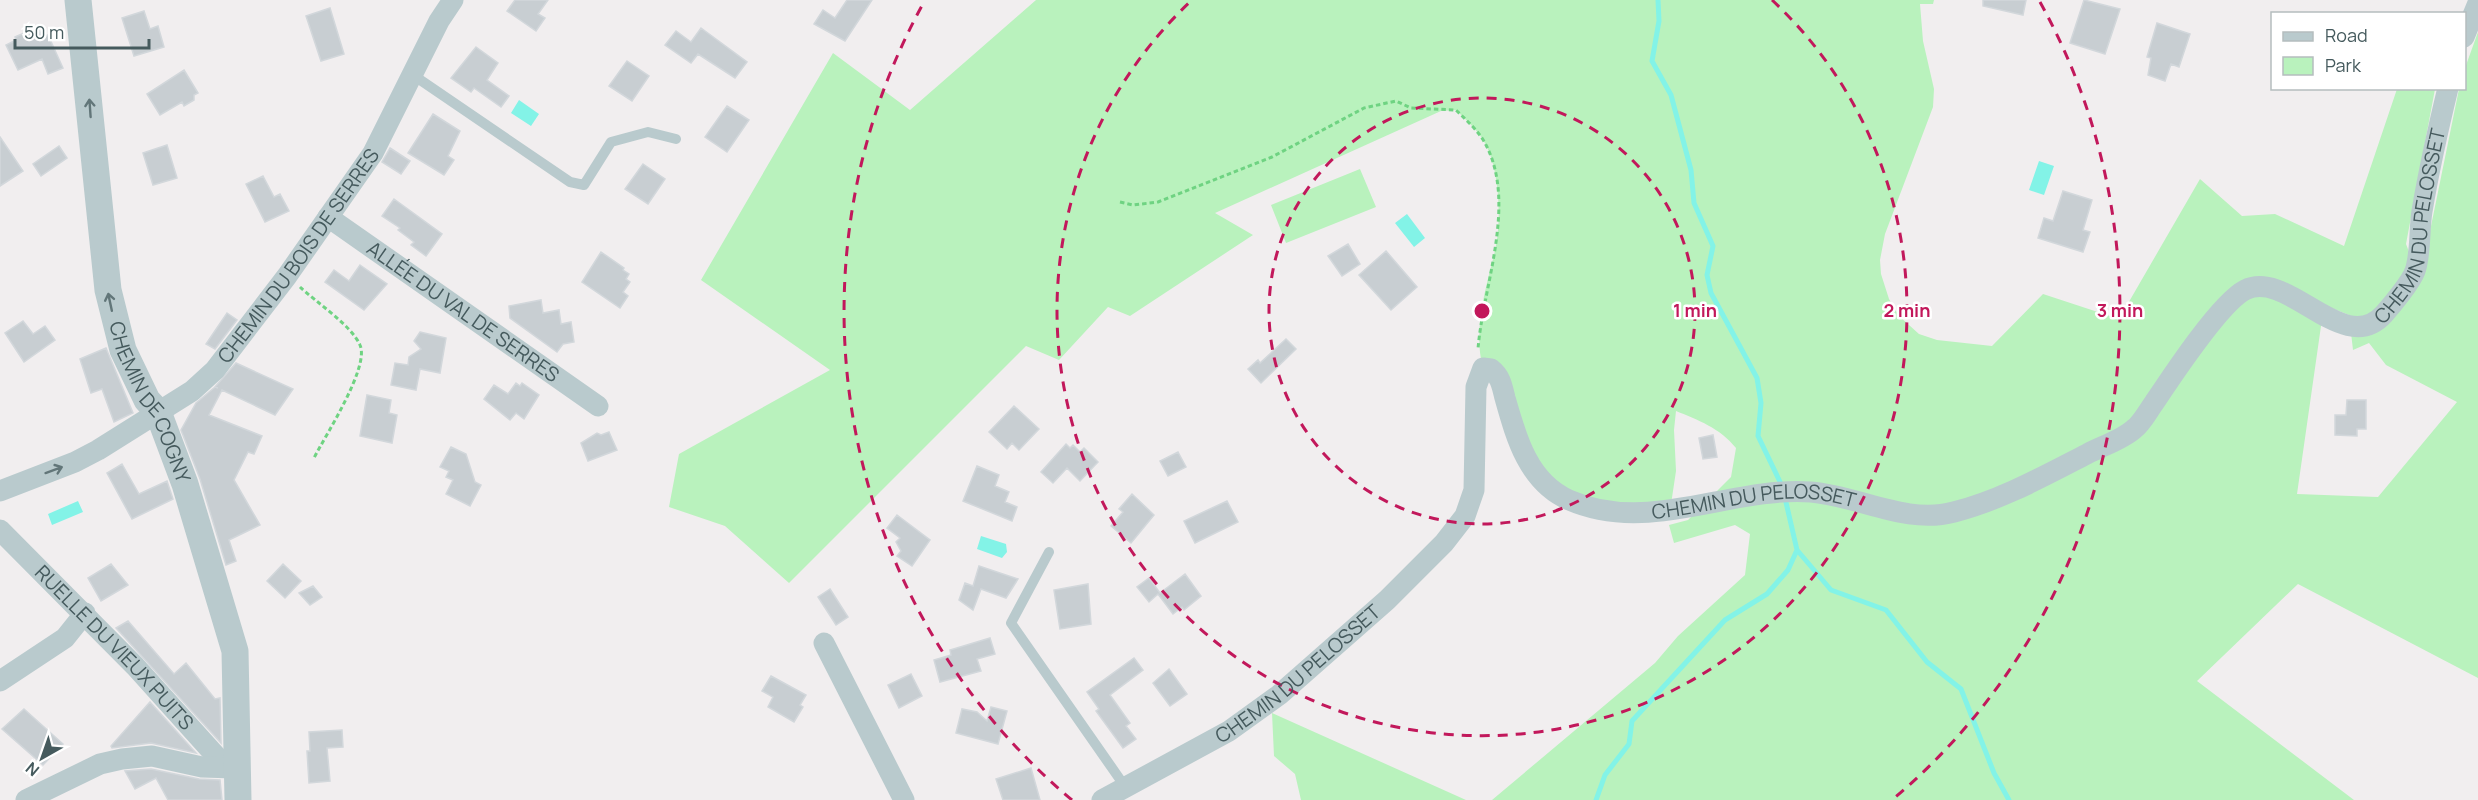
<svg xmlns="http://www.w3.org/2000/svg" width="2478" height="800" font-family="Manrope,sans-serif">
  <rect width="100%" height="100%" fill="#f1eeef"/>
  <path fill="#b9f2bd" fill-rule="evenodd" d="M1036 0H1934L1933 4H1920L1923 41 1934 89 1933 107 1885 234 1880 260 1881 274 1889 299 1899 316 1919 334 1937 340 1992 346 2043 294 2119 319 2200 179 2242 216 2275 214 2344 246 2397 89H2435L2406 244 2420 280 2459 89 2464 88 2465 68 2478 32V678L2298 584 2197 681 2354 800H1492L1655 663 1678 636 1745 575 1750 534 1735 525 1674 543 1669 525 1688 520 1731 477 1736 448C1720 428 1698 420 1676 411L1674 430 1676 471 1670 511 1557 494 1483 368C1473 331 1485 291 1494 255 1502 225 1500 172 1486 145 1479 131 1467 121 1456 110L1441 111 1215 213 1253 235 1130 316 1108 307 1059 360 1026 346 789 583 725 526 669 507 679 454 830 370 701 280 833 53 910 110ZM2324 305 2349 315 2353 350 2369 343 2386 365 2457 402 2378 497 2297 494Z
    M1360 169 1376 207 1286 243 1271 205Z
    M1272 713 1466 800H1301L1295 774 1274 756Z"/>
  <path fill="#83f3e7" d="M519 100 539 114 531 126 511 113Z
    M2039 161 2054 166 2044 195 2029 190Z
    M1407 214 1425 238 1414 247 1395 223Z
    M78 501 83 512 52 525 48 514Z
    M981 536 1006 544 1007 552 1002 558 977 549Z"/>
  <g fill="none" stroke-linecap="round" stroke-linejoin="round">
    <path stroke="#83f3e7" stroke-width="5" d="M1658 0 1659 21 1652 61 1671 95 1691 170 1694 203 1713 246 1707 275 1711 293 1757 378 1761 403 1758 436 1782 486
      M1797 550 1831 590 1886 610 1927 662 1961 689 1994 773 2009 800
      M1596 800 1605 775 1629 744 1632 721 1725 620 1767 594 1788 570 1797 550 1785 498"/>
  </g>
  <path fill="#c8ced2" stroke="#d2d7db" stroke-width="1.5" d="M515 0H548L538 14 545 18 536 31 507 11Z
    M847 0H872L845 41 814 24 823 10 835 18Z
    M1983 0H2026L2023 15 1983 6Z
    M2084 0 2120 9 2105 54 2070 43Z
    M330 8 344 54 321 61 306 16Z
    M144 11 150 29 158 26 164 47 134 56 122 18Z
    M2157 23 2190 34 2179 67 2171 64 2165 81 2148 75 2151 58 2147 57Z
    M38 27 42 37 48 35 63 68 48 74 42 59 18 70 6 45 16 40 15 37Z
    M701 28 747 62 735 78 698 54 691 63 665 45 676 31 691 42Z
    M476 47 498 63 487 80 509 96 501 107 474 88 471 92 451 78Z
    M627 61 649 76 632 101 609 86Z
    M184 70 198 93 194 95V100L184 106 182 102 160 115 147 94Z
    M727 106 749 120 727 152 705 137Z
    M433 114 460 131 448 156 454 160 444 175 408 153Z
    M0 137 23 171 0 186Z
    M167 145 177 178 153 185 143 153Z
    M59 146 67 158 41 176 33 164Z
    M390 148 410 161 401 174 382 162Z
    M643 164 665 179 648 204 625 189Z
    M263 176 274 197 280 194 289 211 265 222 246 184Z
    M2063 191 2092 200 2083 230 2090 232 2083 252 2038 238 2044 218 2053 221Z
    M394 199 442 234 426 256 411 245 414 242 398 230 400 228 382 216Z
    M1348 244 1360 264 1342 276 1328 256Z
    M1386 251 1417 287 1391 310 1359 275Z
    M601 252 624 268 623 270 629 274 626 279 630 282 623 292 628 296 620 308 582 282Z
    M360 265 387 284 364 310 325 282 334 270 349 281Z
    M541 300 543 313 559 310 561 324 571 322 574 342 563 344 557 352 510 318 509 306Z
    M227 313 237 320 215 349 206 344Z
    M23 321 33 334 45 326 55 340 24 362 5 333Z
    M420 332 446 338 440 373 420 369 416 390 391 385 395 363 408 365 409 357 421 349 414 341Z
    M1286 339 1296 349 1261 383 1248 369 1258 360 1260 363Z
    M106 348 133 413 114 422 102 389 91 393 80 359Z
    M236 363 293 389 275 415 222 390 209 415 262 436 254 454 248 452 234 480 260 525 229 540 236 561 226 565 200 479 181 430 196 403 215 387 218 388 215 387Z
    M516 383 520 386 522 383 539 395 524 419 516 413 510 420 484 399 494 385 508 394Z
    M367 395 391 400 389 413 397 415 392 443 360 436Z
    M2347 400H2366V429H2357V436L2335 435V415H2346Z
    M1014 406 1039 429 1019 450 1012 443 1007 449 989 432Z
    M609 432 617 450 588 461 581 443 597 433 601 435Z
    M1713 435 1717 457 1703 459 1699 438Z
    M1066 444 1070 448 1073 445 1080 452 1084 448 1098 462 1080 481 1067 468 1053 483 1041 472Z
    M451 447 466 454 475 482 481 485 470 506 446 494 453 480 446 477 449 471 440 467Z
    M1178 452 1186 467 1168 476 1160 461Z
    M122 464 139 494 167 481 173 499 132 519 107 473Z
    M977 466 999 475 995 486 1009 492 1005 502 1017 507 1012 521 963 501Z
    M1132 494 1154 515 1131 543 1111 526 1123 512 1119 509Z
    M1227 501 1238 522 1195 543 1184 521Z
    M897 515 930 540 912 566 897 556 901 551 896 542 900 538 887 528Z
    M111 564 128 585 101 601 88 578Z
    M283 564 301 581 285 598 267 581Z
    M979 566 1018 579 1006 598 981 589 973 610 959 600 965 583 973 586Z
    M1185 574 1201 596 1184 610 1182 607 1173 614 1158 594 1149 602 1137 587 1149 578 1160 593Z
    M1088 584 1091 624 1060 629 1054 590Z
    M313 586 322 597 310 605 299 593Z
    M830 589 848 617 836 625 818 597Z
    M128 621 174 674 186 663 215 699 220 698 221 743 116 628Z
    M990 638 995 654 977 659 981 671 940 682 934 660 951 655 950 650Z
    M1134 658 1143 670 1110 695 1130 723 1126 726 1136 739 1123 748 1096 711 1099 709 1087 692Z
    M1169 669 1187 694 1170 706 1153 683Z
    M911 674 922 696 899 708 888 685Z
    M771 676 806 695 800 705 803 707 794 722 768 707 773 697 762 691Z
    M150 702 196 753 151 743 112 748 111 746Z
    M991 707 1007 711 998 744 956 733 962 709 977 712 987 721Z
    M24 709 63 744 43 765 2 729Z
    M342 730 343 747 327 748 330 781 309 783 307 751H310L309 732Z
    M1031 768 1040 800H1003L996 779Z
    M151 769 199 779 220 780 222 800H168L156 778 135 789 125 771Z"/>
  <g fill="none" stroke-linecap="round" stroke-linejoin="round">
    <path stroke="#6fd382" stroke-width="3" stroke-dasharray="4.5 3" stroke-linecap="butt" d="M1120 202 1133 205 1158 202 1272 157 1364 108 1396 101 1411 108 1456 110C1467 121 1479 131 1486 145 1517 205 1483 286 1478 349
      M300 287C316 302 352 326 360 345 370 367 325 436 314 458"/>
    <path stroke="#b9cacd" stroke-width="10" d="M413 75 570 182 584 185 611 142 648 132 676 139
      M1049 552 1011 623 1126 788"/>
    <g stroke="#b9cacd" stroke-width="21">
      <path d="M2464 37 2478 3"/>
      <path id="s1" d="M328 217 598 406"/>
      <path id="s2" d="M0 491 75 462 98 450 192 391 215 370 287 276 373 153 439 21 453 0"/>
      <path id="s3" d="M0 530 135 666 225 766"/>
      <path d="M824 643 904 800"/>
      <path d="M0 681 65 638 85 613"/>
      <path d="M26 800 100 764 122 759 152 756 202 767 234 768"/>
      <path id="s4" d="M1102 800 1229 731 1279 695 1387 600 1444 543 1465 516 1474 490 1476 387 1483 368 1491 369C1501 377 1502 386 1505 398 1516 437 1528 482 1569 500 1649 535 1730 486 1811 492 1859 496 1906 525 1954 512 2001 500 2044 476 2087 454 2102 446 2122 440 2134 429 2142 423 2148 411 2154 403 2172 376 2220 303 2245 290 2288 268 2344 359 2384 314 2392 305 2411 282 2415 271 2421 254 2419 230 2422 211 2429 170 2438 129 2448 88"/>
    </g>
    <path stroke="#b9cacd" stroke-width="27" id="s5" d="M78 0 108 290 123 350 147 400 158 412 185 484 235 651 238 800"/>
  </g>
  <defs><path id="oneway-shaft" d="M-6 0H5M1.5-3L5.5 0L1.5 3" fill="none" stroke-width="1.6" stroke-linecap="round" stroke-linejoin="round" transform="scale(1.5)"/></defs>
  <g stroke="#627679">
    <use href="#oneway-shaft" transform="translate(90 108) rotate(-94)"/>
    <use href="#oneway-shaft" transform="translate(110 302) rotate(-102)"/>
    <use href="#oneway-shaft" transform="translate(54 470) rotate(-20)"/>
  </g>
  <g fill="none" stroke="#c2185b" stroke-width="3" stroke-dasharray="10 8">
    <circle cx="1482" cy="311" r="213"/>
    <path d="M1772 0A425 425 0 1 1 1192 0"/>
    <path d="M1072 800A638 638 0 0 1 924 2M2040 2A638 638 0 0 1 1892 800"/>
  </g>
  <g text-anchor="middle" stroke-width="5" stroke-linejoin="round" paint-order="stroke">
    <g font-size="20" fill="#455a5d" stroke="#fff">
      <text dy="7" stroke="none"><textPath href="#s4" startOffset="1797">CHEMIN DU PELOSSET</textPath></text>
      <text dy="7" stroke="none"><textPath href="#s2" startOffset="390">CHEMIN DU BOIS DE SERRES</textPath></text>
      <text dy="7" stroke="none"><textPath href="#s1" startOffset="165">ALLÉE DU VAL DE SERRES</textPath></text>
      <text dy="7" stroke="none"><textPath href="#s5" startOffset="412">CHEMIN DE COGNY</textPath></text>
      <text dy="7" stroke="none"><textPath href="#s4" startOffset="969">CHEMIN DU PELOSSET</textPath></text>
      <text dy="7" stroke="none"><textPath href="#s3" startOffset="164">RUELLE DU VIEUX PUITS</textPath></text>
      <text dy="7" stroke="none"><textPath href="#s4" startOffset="234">CHEMIN DU PELOSSET</textPath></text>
    </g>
  </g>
  <circle cx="1482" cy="311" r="9" fill="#c2185b" stroke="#fff" stroke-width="3"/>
  <g font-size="18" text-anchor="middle" font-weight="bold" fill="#c2185b" stroke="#fff" stroke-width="5" stroke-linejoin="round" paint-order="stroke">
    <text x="1695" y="317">1 min</text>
    <text x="1907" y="317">2 min</text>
    <text x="2120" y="317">3 min</text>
  </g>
  <rect x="2271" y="12" width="195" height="78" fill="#ffffff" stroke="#b5bdbe" stroke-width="1.5"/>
  <rect x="2283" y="32" width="30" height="9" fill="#b9cacd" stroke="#b5bdbe" stroke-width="1.5"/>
  <text x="2325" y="42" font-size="18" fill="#455a5d">Road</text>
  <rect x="2283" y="57" width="30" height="18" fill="#b9f2bd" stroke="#b5bdbe" stroke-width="1.5"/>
  <text x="2325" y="72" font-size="18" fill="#455a5d">Park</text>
  <g transform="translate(42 758) rotate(220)" stroke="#ffffff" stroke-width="4.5" paint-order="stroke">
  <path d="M0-4.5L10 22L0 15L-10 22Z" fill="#455a5d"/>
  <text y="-9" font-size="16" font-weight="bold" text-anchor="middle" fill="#455a5d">N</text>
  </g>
  <path d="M15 39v9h134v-9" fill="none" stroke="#455a5d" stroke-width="3"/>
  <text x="24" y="39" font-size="18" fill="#455a5d" stroke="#ffffff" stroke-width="4.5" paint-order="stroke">50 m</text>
</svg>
